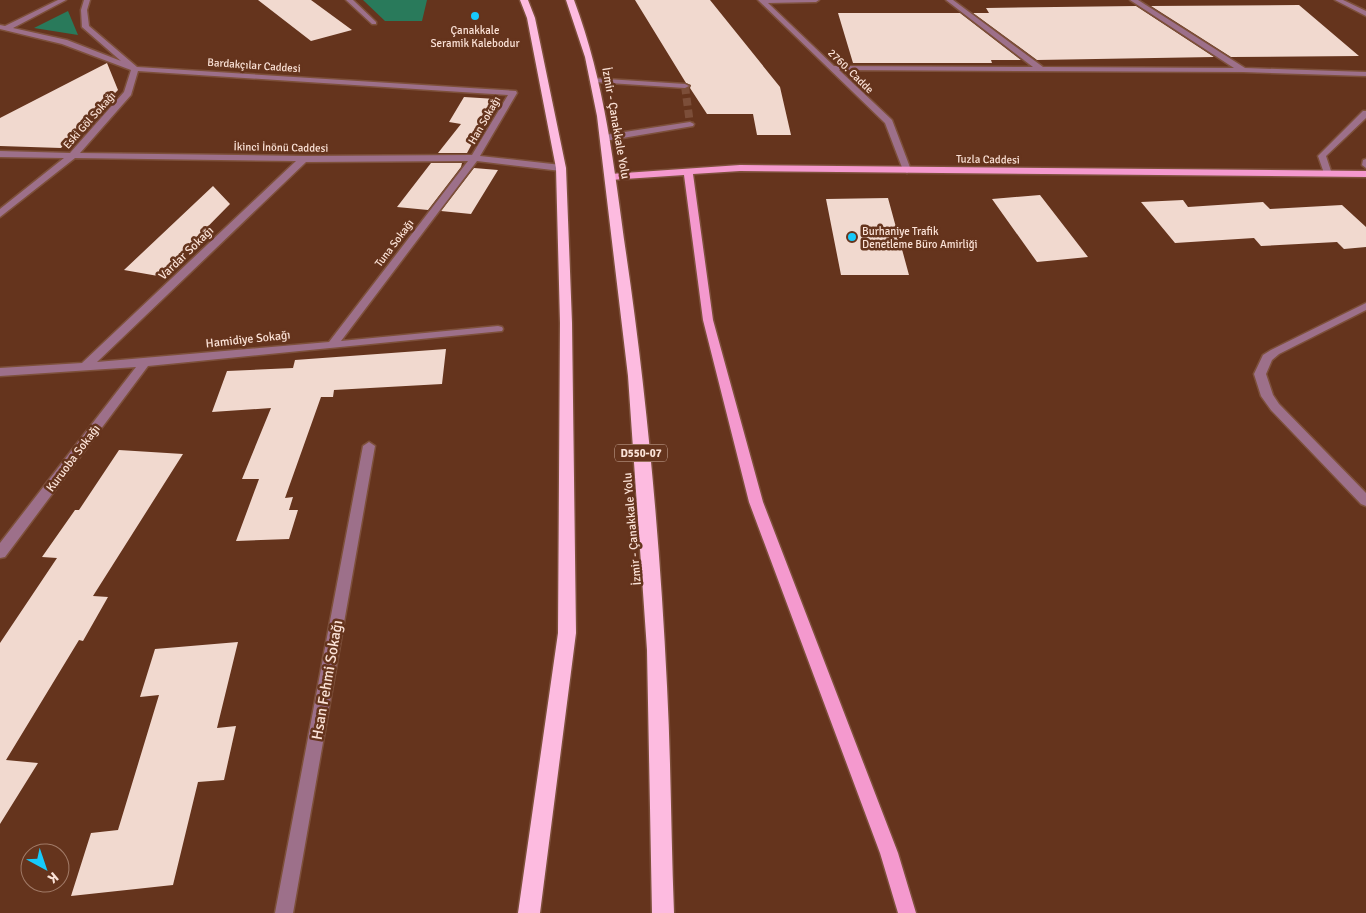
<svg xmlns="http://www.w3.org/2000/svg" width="1366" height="913" font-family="Signika,sans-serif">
  <rect width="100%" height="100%" fill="#65341d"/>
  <path fill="#297a5b" d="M363 0H427L422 21H385Z
    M68 11 78 35 34 28Z"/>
  <path fill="#f1d9cf" d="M258 0H311L352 30 311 41Z
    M635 0H710L780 87 791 135H757L753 114H707L690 88 691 85 686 83Z
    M1299 5 1359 56 1231 57 1151 6Z
    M1136 6 1214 57 1037 60 973 13H989L986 8Z
    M838 13H960L1021 60H991L992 63H853Z
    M107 63 118 90 61 148 0 146V118Z
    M464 97 496 99 467 153H438L461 124 449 122Z
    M431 163H462L461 167 428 210 397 207Z
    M474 168 498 170 471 214 441 211Z
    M213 186 230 204 169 266 158 276 124 270Z
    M1040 195 1088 257 1037 262 992 199Z
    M888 198 909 275H841L826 199Z
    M1183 200 1188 207 1263 202 1270 209 1342 205 1366 227V247L1344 249 1337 242 1261 246 1254 238 1175 243 1141 202Z
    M446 349 442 384 334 390 333 397H321L285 498 293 497 289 510H298L289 539 236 541 259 479H242L271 408 212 412 227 371 293 368 295 360Z
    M119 450 183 454 93 596 108 597 83 641 79 640 6 760 38 763 0 824V643L57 558 42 557 75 510H79Z
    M238 642 217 728 236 726 224 780 198 782 173 885 71 896 91 833 118 830 159 695 140 697 155 649Z"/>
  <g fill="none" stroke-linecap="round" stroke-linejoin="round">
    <path stroke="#7c4e39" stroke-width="8" stroke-dasharray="8 4" stroke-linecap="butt" d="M685 86 690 124"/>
    <g stroke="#7d503b" stroke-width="3">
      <path id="minor" d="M58 0H66L13 28 67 40 121 61 82 27 81 10 84 0H90L87 10 89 26 137 67 516 91 517 93 480 156 561 165 565 168 561 171 477 161 341 341 498 326 502 327 503 329 502 331 148 366 5 557 0 558V543L136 367 0 376V368L82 363 296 161 75 158 0 217V209L64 158 0 157V151L70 153 124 92 131 70 62 44 0 29V25L5 26ZM138 71 508 95 472 155 304 156 80 153 131 95ZM468 161 329 342 97 362 306 162Z
        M346 0H353L376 22V24H372Z
        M758 0H819L816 2 768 3 834 66 1033 67 946 0H953L1043 67 1234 68 1130 0H1138L1245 68 1366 72V76L1243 72 839 70 892 120 911 170 907 173 903 170 885 123Z
        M1335 0H1343L1366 11V16Z
        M591 78 685 84 689 86 685 88 594 82 590 80Z
        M1363 111H1366V118L1326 156 1332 174 1325 176 1318 156Z
        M690 122 694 124 693 126 605 141 601 138 605 135Z
        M1366 159V168L1362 165 1363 160Z
        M1366 303V310L1279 354 1272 360 1266 374 1273 395 1279 404 1366 493V506L1361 504 1271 410 1261 396 1254 374 1263 355 1271 350Z
        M369 442 375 446 293 913H275L363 446Z"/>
    </g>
    <g stroke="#7d503b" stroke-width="3">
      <path id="major" d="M740 165 1366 171V177L740 171 693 174 713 320 763 502 898 853 916 913H898L880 853 749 502 703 320 684 175 610 180 606 177 610 174Z"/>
    </g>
    <g stroke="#7d503b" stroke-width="3">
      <path id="highway" d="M520 0H528L535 18 566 168 572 323 576 633 540 913H518L558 633 560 323 556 168 527 18Z
        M566 0H574C605 82 614 167 626 253 647 396 660 542 667 686 671 762 671 837 674 913H652L647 650 628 376 597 116 585 57Z"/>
    </g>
    <use href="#minor" fill="#9d708a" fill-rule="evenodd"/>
    <use href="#major" fill="#f499ce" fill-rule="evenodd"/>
    <use href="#highway" fill="#fdbbe0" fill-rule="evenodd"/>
  </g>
  <g fill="#17cafb" stroke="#65341d" stroke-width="2">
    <circle cx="475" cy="16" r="5"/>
    <circle cx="852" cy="237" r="5"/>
  </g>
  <g text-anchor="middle" stroke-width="5" stroke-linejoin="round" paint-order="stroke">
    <g font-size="11" fill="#fbe2d7" stroke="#65341d">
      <text x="475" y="34">Çanakkale<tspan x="475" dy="13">Seramik Kalebodur</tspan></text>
      <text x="862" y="235" text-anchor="start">Burhaniye Trafik<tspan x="862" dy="13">Denetleme Büro Amirliği</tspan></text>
    </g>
    <g font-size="11" fill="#fbe2d7" stroke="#65341d">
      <text transform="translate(254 65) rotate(4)" y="4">Bardakçılar Caddesi</text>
      <text transform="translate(851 71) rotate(44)" y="4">2760. Cadde</text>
      <text transform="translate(89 120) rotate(-48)" y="4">Eski Göl Sokağı</text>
      <text transform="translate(484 120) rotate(-60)" y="4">Han Sokağı</text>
      <text transform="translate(281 147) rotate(1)" y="4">İkinci İnönü Caddesi</text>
      <text transform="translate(988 159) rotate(1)" y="4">Tuzla Caddesi</text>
      <text transform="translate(394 243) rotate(-53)" y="4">Tuna Sokağı</text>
    </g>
    <rect fill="#65341d" stroke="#ceae9f" stroke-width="1" x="615" y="444.5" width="52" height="17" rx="4"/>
    <g font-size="11" font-weight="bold" fill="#fbe2d7">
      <text x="641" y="457">D550-07</text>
    </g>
    <g font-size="12" fill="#fbe2d7" stroke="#65341d">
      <text transform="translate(616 123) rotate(80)" y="4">İzmir - Çanakkale Yolu</text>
      <text transform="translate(186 253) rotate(-44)" y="4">Vardar Sokağı</text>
      <text transform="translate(248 339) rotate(-6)" y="4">Hamidiye Sokağı</text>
      <text transform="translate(73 458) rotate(-53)" y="4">Kuruoba Sokağı</text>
      <text transform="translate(632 529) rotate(-95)" y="4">İzmir - Çanakkale Yolu</text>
    </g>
    <g font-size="15" fill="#fbe2d7" stroke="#65341d">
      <text transform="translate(327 680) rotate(-80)" y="5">Hsan Fehmi Sokağı</text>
    </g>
  </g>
  <g transform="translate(45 868) rotate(140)"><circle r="24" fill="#65341d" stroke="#a17a67"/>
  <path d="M0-4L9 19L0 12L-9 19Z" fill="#17cafb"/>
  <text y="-8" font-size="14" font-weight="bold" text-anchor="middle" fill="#fbe2d7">K</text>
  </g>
</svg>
